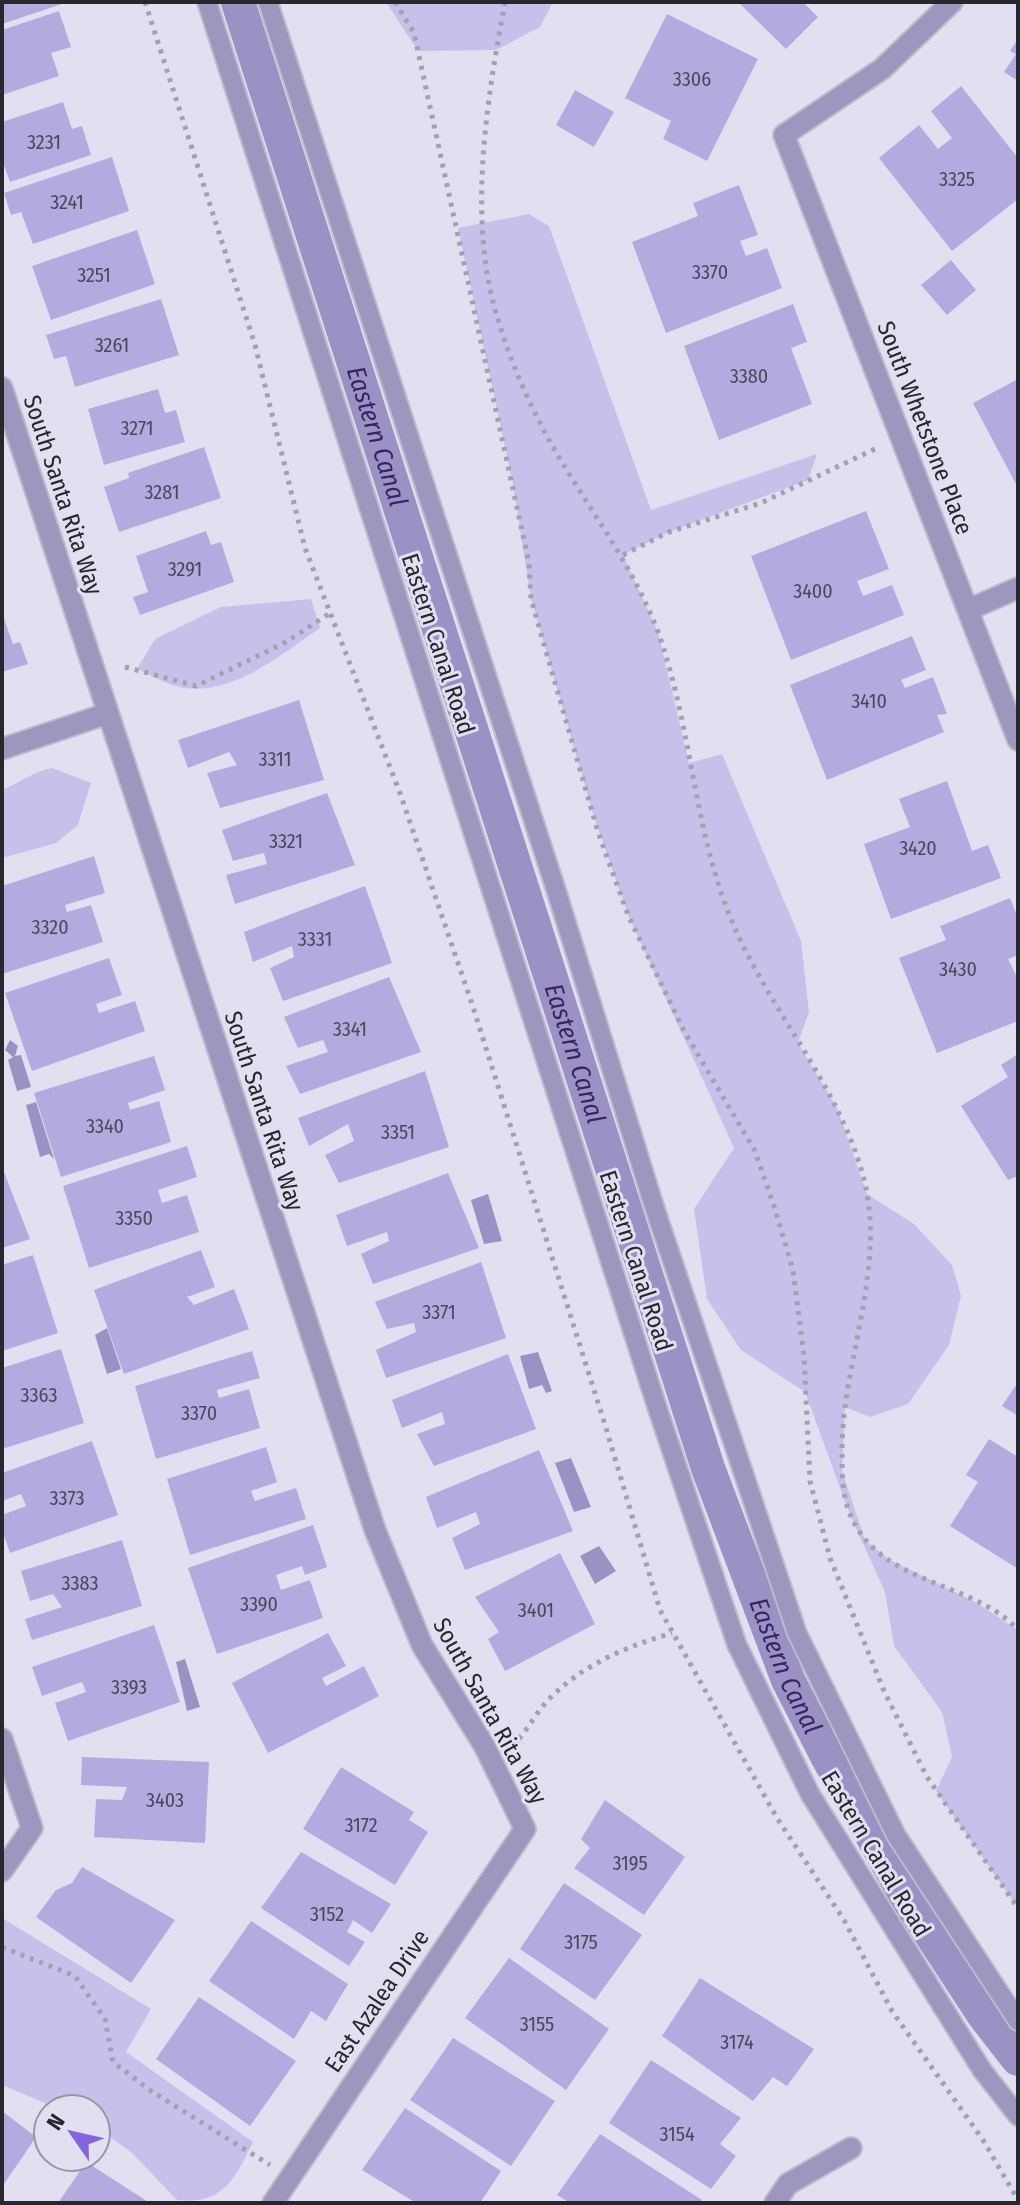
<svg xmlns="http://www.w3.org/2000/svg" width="1020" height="2205" font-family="'Fira Sans Condensed',sans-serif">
  <rect width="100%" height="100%" fill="#e2e0f0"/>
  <path fill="#c7c0eb" d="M386 2H553L540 27 496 50 418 51Z
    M529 214 549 226 651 510 817 454 808 480 669 532 623 555 658 632 689 763 722 754 801 941 809 1012 798 1043 837 1108 867 1194 914 1224 952 1265 961 1296 949 1345 908 1404 870 1417 845 1407 842 1471 865 1540 890 1560 977 1603 1018 1630V1908L936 1791 952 1757 942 1712 894 1646 885 1592 850 1515 805 1392 741 1350 707 1299 694 1209 734 1148 628 915 594 817 531 599 513 484 458 228Z
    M311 599 320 628C280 655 236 694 184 688 169 686 151 675 137 669L155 639 221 607Z
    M52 768 91 783 78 825 56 843 2 858V790C20 783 33 771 52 768Z
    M2 1918 151 2009 126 2052 253 2142C235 2177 225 2205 177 2200L131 2152 96 2127V2109H59L2 2085Z"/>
  <path fill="#9b91c5" d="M10 1040 18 1046 15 1056 21 1055 31 1087 17 1091 8 1060 13 1057 5 1050Z
    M36 1102 54 1159 49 1154 40 1157 26 1105Z
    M488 1194 502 1241 484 1244 471 1200Z
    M107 1328 121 1369 107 1374 95 1335Z
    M538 1352 552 1391 546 1393 542 1385 529 1389 520 1356Z
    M571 1458 591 1507 574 1512 555 1463Z
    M599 1546 616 1571 595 1584 580 1556Z
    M185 1659 200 1707 187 1711 176 1662Z"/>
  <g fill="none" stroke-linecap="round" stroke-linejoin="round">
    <path stroke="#9b91c5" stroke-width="34" id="s1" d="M238 2 708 1468 788 1680 827 1756 908 1899 983 2014 1018 2059"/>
  </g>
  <path fill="#b4aadf" d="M2 2H65V3L2 24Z
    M738 2H803L818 17 786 49Z
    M59 11 71 47 51 53 59 76 2 95V30Z
    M667 14 758 59 707 161 663 139 671 121 625 98Z
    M1018 39V81L1004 72 1016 54 1010 51Z
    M961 86 1018 158V199L952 251 879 158 919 125 938 149 952 138 931 111Z
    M575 90 614 112 594 147 556 125Z
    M63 102 72 129 82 126 91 155 10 182 2 159V122Z
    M112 157 129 211 33 244 21 212 11 215 4 193Z
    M739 185 758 235 740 241 746 256 767 248 782 288 666 333 632 242 698 216 693 203Z
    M137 230 155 284 51 320 32 266Z
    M951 260 976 290 947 315 921 285Z
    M161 299 179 355 75 387 66 356 54 359 46 335Z
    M793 304 807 342 791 348 812 404 719 440 684 346Z
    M1018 379V488L973 403Z
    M158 389 165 413 176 410 185 442 104 465 88 409Z
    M204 447 221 498 119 532 104 487 129 478 128 473Z
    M866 511 889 569 857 581 863 596 892 585 904 615 791 660 751 556Z
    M206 531 211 545 221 542 234 582 140 615 133 597 148 592 136 556Z
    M2 613 13 644 20 642 28 664 2 672Z
    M912 636 926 670 901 680 905 688 933 677 947 714 937 715 944 732 827 780 790 685Z
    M299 700 324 780 220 808 207 773 237 765 229 752 188 768 178 740Z
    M947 781 972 851 988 845 1001 878 891 919 864 844 910 827 899 799Z
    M327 793 355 865 235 904 226 875 267 864 264 853 233 861 222 830Z
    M94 856 105 893 65 905 67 912 91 905 103 942 2 974V886Z
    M365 886 392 963 283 1001 270 968 294 957 292 946 253 962 244 932Z
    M1010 898 1018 918V955L1008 959 1018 979V1021L937 1053 899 958 946 940 940 926Z
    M109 958 122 995 96 1004 99 1013 135 1001 145 1031 32 1071 5 993Z
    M389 977 421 1052 300 1094 286 1066 328 1052 323 1040 298 1048 284 1017Z
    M1018 1054V1176L1008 1180 961 1106 1008 1077 1001 1065Z
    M154 1056 165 1090 128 1103 130 1110 159 1101 171 1142 61 1177 34 1093Z
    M425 1071 449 1147 339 1183 325 1155 354 1141 348 1124 309 1146 298 1118Z
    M187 1146 197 1177 158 1190 162 1203 187 1195 199 1232 89 1268 63 1186Z
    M2 1167 30 1239 2 1248Z
    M448 1173 479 1248 373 1284 361 1254 389 1241 387 1232 347 1246 336 1215Z
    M201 1250 215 1287 187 1297 194 1305 234 1289 249 1329 124 1374 94 1290Z
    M33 1255 58 1333 2 1351V1265Z
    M481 1262 506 1338 386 1378 376 1350 416 1332 414 1323 387 1329 375 1302Z
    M61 1349 84 1423 2 1449V1368Z
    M252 1351 260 1378 217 1390 219 1398 249 1389 260 1428 156 1459 135 1386Z
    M508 1354 536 1429 434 1466 417 1434 445 1424 442 1412 402 1428 392 1400Z
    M1018 1382V1416L1002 1406Z
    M989 1439 1018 1457V1569L950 1526 978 1482 966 1475Z
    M92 1441 118 1515 10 1553 2 1530V1515L26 1506 21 1494 2 1501V1473Z
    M266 1447 277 1482 251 1491 255 1501 296 1488 306 1519 190 1555 167 1479Z
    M539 1450 573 1531 465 1570 452 1538 480 1524 476 1512 437 1528 426 1497Z
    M313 1525 327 1567 305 1575 302 1566 276 1575 281 1590 310 1580 323 1618 217 1654 188 1568Z
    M122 1540 142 1606 32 1640 25 1619 62 1607 53 1594 30 1601 21 1571Z
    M560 1553 595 1624 505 1671 488 1639 499 1632 475 1597Z
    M154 1625 180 1702 68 1741 55 1703 86 1692 82 1682 42 1696 32 1667Z
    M328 1633 346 1666 322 1678 326 1686 364 1666 379 1696 268 1753 232 1683Z
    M82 1757 209 1762 205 1843 94 1837 96 1799 122 1800 127 1787 81 1785Z
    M341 1767 414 1812 409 1820 428 1832 395 1885 303 1829Z
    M605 1800 685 1857 644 1915 574 1868 590 1848 581 1839Z
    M301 1852 391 1904 372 1933 353 1920 347 1932 365 1942 349 1966 261 1908Z
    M82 1867 175 1920 131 1983 36 1917 56 1890 72 1883Z
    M564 1883 642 1935 595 2000 520 1949Z
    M251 1921 348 1984 326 2021 311 2011 294 2039 209 1981Z
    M509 1958 609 2029 566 2090 465 2018Z
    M700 1978 814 2049 787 2086 773 2077 753 2101 662 2036Z
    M199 1997 296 2061 250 2126 156 2059Z
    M453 2038 555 2101 511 2166 410 2100Z
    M651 2060 741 2118 720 2144 736 2156 711 2189 609 2123Z
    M405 2108 501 2171 480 2203H416L362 2170Z
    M2 2111 36 2137 2 2187Z
    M600 2134 702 2200 700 2203H570L557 2195Z
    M86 2162 150 2203H58Z"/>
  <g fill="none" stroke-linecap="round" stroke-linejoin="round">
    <g stroke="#bdbbc9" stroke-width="22">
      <path id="lane" d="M207 2 658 1410 737 1645 810 1794 982 2070 1018 2116
        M268 2 557 893 655 1209 797 1633 896 1835 1018 2021"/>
    </g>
    <g stroke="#bdbbc9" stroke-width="24">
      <path id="street" d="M952 2 882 69 784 135 1018 740
        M2 388 375 1530 422 1645 485 1747 525 1829 273 2203
        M968 610 1018 588
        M2 749 106 714
        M2 1739 32 1828 2 1871
        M775 2203 788 2184 851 2148"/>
    </g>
    <path stroke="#a3a1ae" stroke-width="5" stroke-dasharray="4 6" stroke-linecap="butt" d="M145 2 255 345 305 548 400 793 473 1007 606 1428 660 1610 777 1818 844 1920 892 2011 983 2140 1018 2200
      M395 2 414 33 529 563 531 599 598 832 628 915 684 1031 755 1151 774 1206 793 1270 804 1356 810 1481 830 1558 884 1691 927 1777 1018 1908
      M505 2C489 88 473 185 487 273 496 326 518 380 542 427 579 497 630 558 658 632 691 723 693 824 729 914 765 1005 835 1079 862 1172 889 1264 842 1359 842 1451 842 1472 842 1495 850 1514 879 1586 973 1580 1018 1630
      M623 555 669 532 761 503 879 447
      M125 667 196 686 286 642 330 613
      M512 1746C527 1732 536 1712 551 1697 586 1663 626 1647 672 1633
      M2 1947 75 1976 105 2019 113 2062 151 2091 270 2165"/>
    <use href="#lane" stroke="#9d96bf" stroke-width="18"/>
    <use href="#street" stroke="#9d96bf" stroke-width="20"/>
  </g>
  <g text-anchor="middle" stroke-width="6" stroke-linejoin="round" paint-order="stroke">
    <g font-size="20" fill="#4b485a">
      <text x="692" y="86">3306</text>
      <text x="44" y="149">3231</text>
      <text x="957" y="186">3325</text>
      <text x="67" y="209">3241</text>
      <text x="710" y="279">3370</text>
      <text x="94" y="282">3251</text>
      <text x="112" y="352">3261</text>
      <text x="749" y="383">3380</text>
      <text x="137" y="435">3271</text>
      <text x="162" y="499">3281</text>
      <text x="185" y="576">3291</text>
      <text x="813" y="598">3400</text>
      <text x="869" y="708">3410</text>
      <text x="275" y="766">3311</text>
      <text x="286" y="848">3321</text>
      <text x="918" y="855">3420</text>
      <text x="50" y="934">3320</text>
      <text x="315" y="946">3331</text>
      <text x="958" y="976">3430</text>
      <text x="350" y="1036">3341</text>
      <text x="105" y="1133">3340</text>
      <text x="398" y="1139">3351</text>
      <text x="134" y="1225">3350</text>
      <text x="439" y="1319">3371</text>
      <text x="39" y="1402">3363</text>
      <text x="199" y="1420">3370</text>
      <text x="67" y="1505">3373</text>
      <text x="80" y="1590">3383</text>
      <text x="259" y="1611">3390</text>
      <text x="536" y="1617">3401</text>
      <text x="129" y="1694">3393</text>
      <text x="165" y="1807">3403</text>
      <text x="361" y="1832">3172</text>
      <text x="630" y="1870">3195</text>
      <text x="327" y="1921">3152</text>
      <text x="581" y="1949">3175</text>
      <text x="537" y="2031">3155</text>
      <text x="737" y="2049">3174</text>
      <text x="677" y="2141">3154</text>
    </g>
    <g font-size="24" fill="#28272d" stroke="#e2e0f0">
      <text transform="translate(925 428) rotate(69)" y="8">South Whetstone Place</text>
      <text transform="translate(63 495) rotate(72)" y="8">South Santa Rita Way</text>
      <text transform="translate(438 644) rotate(72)" y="8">Eastern Canal Road</text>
      <text transform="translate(264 1111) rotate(72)" y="8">South Santa Rita Way</text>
      <text transform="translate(636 1261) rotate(72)" y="8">Eastern Canal Road</text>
      <text transform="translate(490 1711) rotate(61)" y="8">South Santa Rita Way</text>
      <text transform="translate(876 1854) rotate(59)" y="8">Eastern Canal Road</text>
      <text transform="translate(377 2001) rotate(-56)" y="8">East Azalea Drive</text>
    </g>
    <g font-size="26" font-style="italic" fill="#362462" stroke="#e2e0f0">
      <text dy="9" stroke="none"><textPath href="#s1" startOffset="456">Eastern Canal</textPath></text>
      <text dy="9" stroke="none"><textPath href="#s1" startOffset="1104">Eastern Canal</textPath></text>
      <text dy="9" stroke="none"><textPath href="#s1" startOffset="1752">Eastern Canal</textPath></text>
    </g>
  </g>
  <rect width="1020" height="2205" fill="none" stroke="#28272d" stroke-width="8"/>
  <g transform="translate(72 2133) rotate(304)"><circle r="38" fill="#e2e0f0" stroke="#9896a2" stroke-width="2"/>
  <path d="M0-6L14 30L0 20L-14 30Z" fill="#8664df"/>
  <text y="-12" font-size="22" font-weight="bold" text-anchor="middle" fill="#28272d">N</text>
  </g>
</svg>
